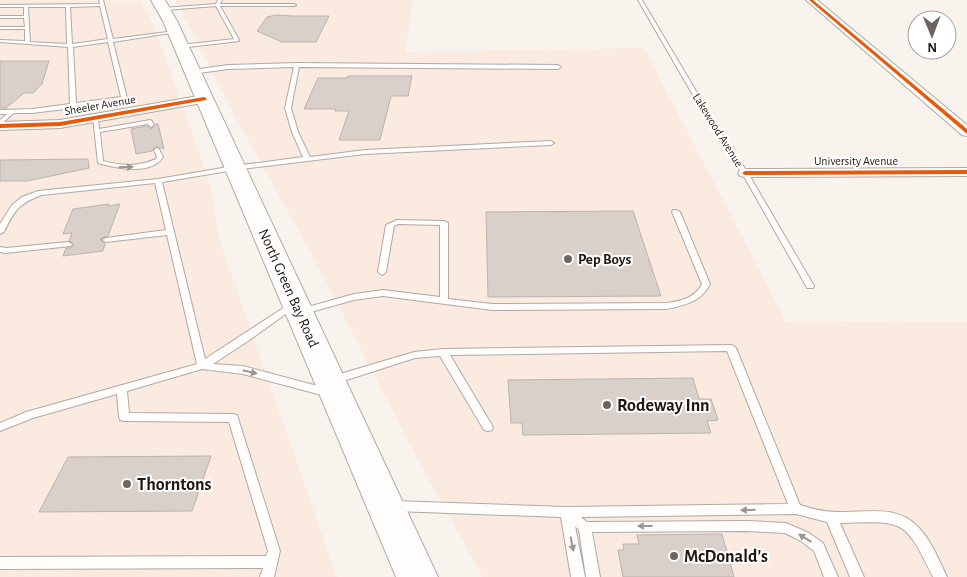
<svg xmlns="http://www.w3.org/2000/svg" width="967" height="577" font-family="'Alegreya Sans',sans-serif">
  <rect width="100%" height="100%" fill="#f9f3ee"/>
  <path fill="#faeadf" d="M0 0 141 1 152 21 184 109 211 188 220 242 337 577H0Z
    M176 0H413L405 52 644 48 786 321 967 322V577H483L425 473 312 255 236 118Z"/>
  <path fill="#d9d0ca" stroke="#bbb3ad" d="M276 15 293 16H329L316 42H282L257 31 267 17Z
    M0 61H49L42 84 33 93H24L6 108H0Z
    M348 76H412L408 96H391L380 140H339L349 111H335L336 109H304L318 78H347Z
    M156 124H158L164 149 156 146 152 151 136 154 131 129 147 126 151 129Z
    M88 159 89 168 27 181H0V160Z
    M109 204 108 206 120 204 108 236 100 239 105 244 103 251 63 256 66 248H71L74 245 69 241 72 233 63 234 73 209Z
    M633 211 661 296 488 297 486 212Z
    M693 378 699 399H711L718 420 707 421 711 433 523 435 522 423H511L508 380Z
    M211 456 192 511 39 512 68 457Z
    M722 534 734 577H623L618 550H624L623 544H639L637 535Z"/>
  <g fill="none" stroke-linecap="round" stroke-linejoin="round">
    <g stroke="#b1a9a3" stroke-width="2">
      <path id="lane" d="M99 0H103L113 39 175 31 177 32 113 42 127 98 126 99 73 108 32 113H14L0 125V120L7 114H0V110L32 109 70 104 68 47 0 42V40L25 41V29H0V27H25L24 18H0V16H24V7H0V5L100 4ZM100 6 108 39 72 44 70 7ZM28 7H66L67 44 30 42ZM108 42 121 97 76 103 73 47Z
        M218 0H222L220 4H294L296 5 294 6H220L239 40V41L179 48V46L181 45 234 39 216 6 165 10 163 8 216 4Z
        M638 0H642L722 135 748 173 814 286 813 288H807L806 286 742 173 716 135Z
        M297 63 558 65 561 67 558 69 299 67 291 108 298 132 310 157 365 150 551 141 554 143 551 145 365 154 234 170 162 182 205 359 294 301 297 302 298 304 297 306 248 341 213 364 243 366 329 389 333 390 334 393 333 396 329 397 243 374 202 369 127 391 129 413 233 414 237 415 280 551 274 577H260L263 568 0 569V557L266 556 268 551 229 422 124 421 120 420 119 417 117 394 33 418 0 431V423L26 412 197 364 167 235 106 242 102 240 106 238 166 230 155 183 42 195C19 203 14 211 4 232L0 234V224L12 205 22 197 38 191 158 179 234 166 303 157 292 132 285 108 294 67 228 69 192 74 189 72 192 70 228 65Z
        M93 117 98 118 99 129 150 120 152 121 154 125 151 127 148 124 100 132 103 161C122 166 138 167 156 159L157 157 154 150 157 148 159 149 163 157C151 176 116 168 98 163Z
        M673 210H676L680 212 710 284C701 302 685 305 667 309L492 310 383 296 354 300 300 315 295 312 297 310 354 294 383 290 440 297V225L398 224 394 226 386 272 382 275 378 272 386 225 397 220 444 221 448 223V299L492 304 667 303C681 301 695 298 702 284L672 212Z
        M68 242 72 244 71 246 5 253 0 252V247L6 248Z
        M731 345 734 346 736 348 800 505C813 509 825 512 838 512 865 513 897 504 918 527 931 540 939 560 947 577H933C904 518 904 521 840 523L864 577H850L827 522 796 514 581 517 587 522 747 521 786 523 809 533 823 543 838 577H824L814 551 801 541 785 533 747 531 592 532 600 577H586L579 530 575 526 585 577H571L561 517 395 511 391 510 389 506 391 502 395 501 566 507 788 504 727 351 450 355 493 427 492 430 488 431 484 430 440 356 415 358 334 384 330 383 329 380 330 377 414 352 443 349Z"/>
    </g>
    <g stroke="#b1a9a3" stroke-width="2">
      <path id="street" d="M806 0H817L967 125V136L962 135Z
        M204 95 210 99 208 102 60 128 0 130V122L60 120Z
        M967 168V176L745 177 740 176 738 173 740 170 745 169Z"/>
    </g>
    <g stroke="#b1a9a3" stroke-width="2">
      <path id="primary" d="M151 0H165L177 21 438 577H396L163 21Z"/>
    </g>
    <use href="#lane" fill="#fefdfc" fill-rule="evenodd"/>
    <use href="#street" fill="#fefdfc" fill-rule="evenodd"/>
    <use href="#primary" fill="#fefdfc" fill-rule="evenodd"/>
    <g stroke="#fff" stroke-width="3">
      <path id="cycleway" d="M809 0H813L967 129V134Z
        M204 97 207 99 206 100 60 126 0 128V124L60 122Z
        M967 170V174L745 175 742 173 745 171Z"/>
    </g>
    <use href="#cycleway" fill="#e8590c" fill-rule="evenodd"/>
  </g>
  <defs><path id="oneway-solid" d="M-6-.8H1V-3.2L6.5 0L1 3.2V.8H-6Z" transform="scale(1.25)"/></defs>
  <g fill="#9b9691">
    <use href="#oneway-solid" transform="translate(126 167) rotate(-1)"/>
    <use href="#oneway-solid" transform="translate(250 372) rotate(13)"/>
    <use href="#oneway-solid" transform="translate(748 510) rotate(179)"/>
    <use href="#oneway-solid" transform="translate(645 526) rotate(180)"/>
    <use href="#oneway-solid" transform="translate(805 538) rotate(-149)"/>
    <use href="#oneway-solid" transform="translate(572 544) rotate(79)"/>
  </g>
  <g fill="#6d645d" stroke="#fff" stroke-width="2">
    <circle cx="568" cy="259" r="5"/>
    <circle cx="607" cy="405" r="5"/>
    <circle cx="127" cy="484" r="5"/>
    <circle cx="674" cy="556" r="5"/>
  </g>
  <g text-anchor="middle" stroke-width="4" stroke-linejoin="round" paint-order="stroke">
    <g font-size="12" fill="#22170f" stroke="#fff">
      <text transform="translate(100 105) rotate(-10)" y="4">Sheeler Avenue</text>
      <text transform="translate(718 130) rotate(58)" y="4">Lakewood Avenue</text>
      <text x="856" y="165">University Avenue</text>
    </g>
    <g font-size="15" font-weight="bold" fill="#22170f" stroke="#fff" text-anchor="start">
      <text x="578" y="264">Pep Boys</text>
    </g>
    <g font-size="15" fill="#22170f" stroke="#fff">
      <text transform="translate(289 288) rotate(66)" y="5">North Green Bay Road</text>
    </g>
    <g font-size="18" font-weight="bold" fill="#22170f" stroke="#fff" text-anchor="start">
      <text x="617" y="411">Rodeway Inn</text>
      <text x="137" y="490">Thorntons</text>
      <text x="684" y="562">McDonald's</text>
    </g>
  </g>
  <g transform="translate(932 35) rotate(179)"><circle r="24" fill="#ffffff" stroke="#a7a29f"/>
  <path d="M0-4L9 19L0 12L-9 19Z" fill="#6d645d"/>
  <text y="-8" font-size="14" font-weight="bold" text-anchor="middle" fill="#22170f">N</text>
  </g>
</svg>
